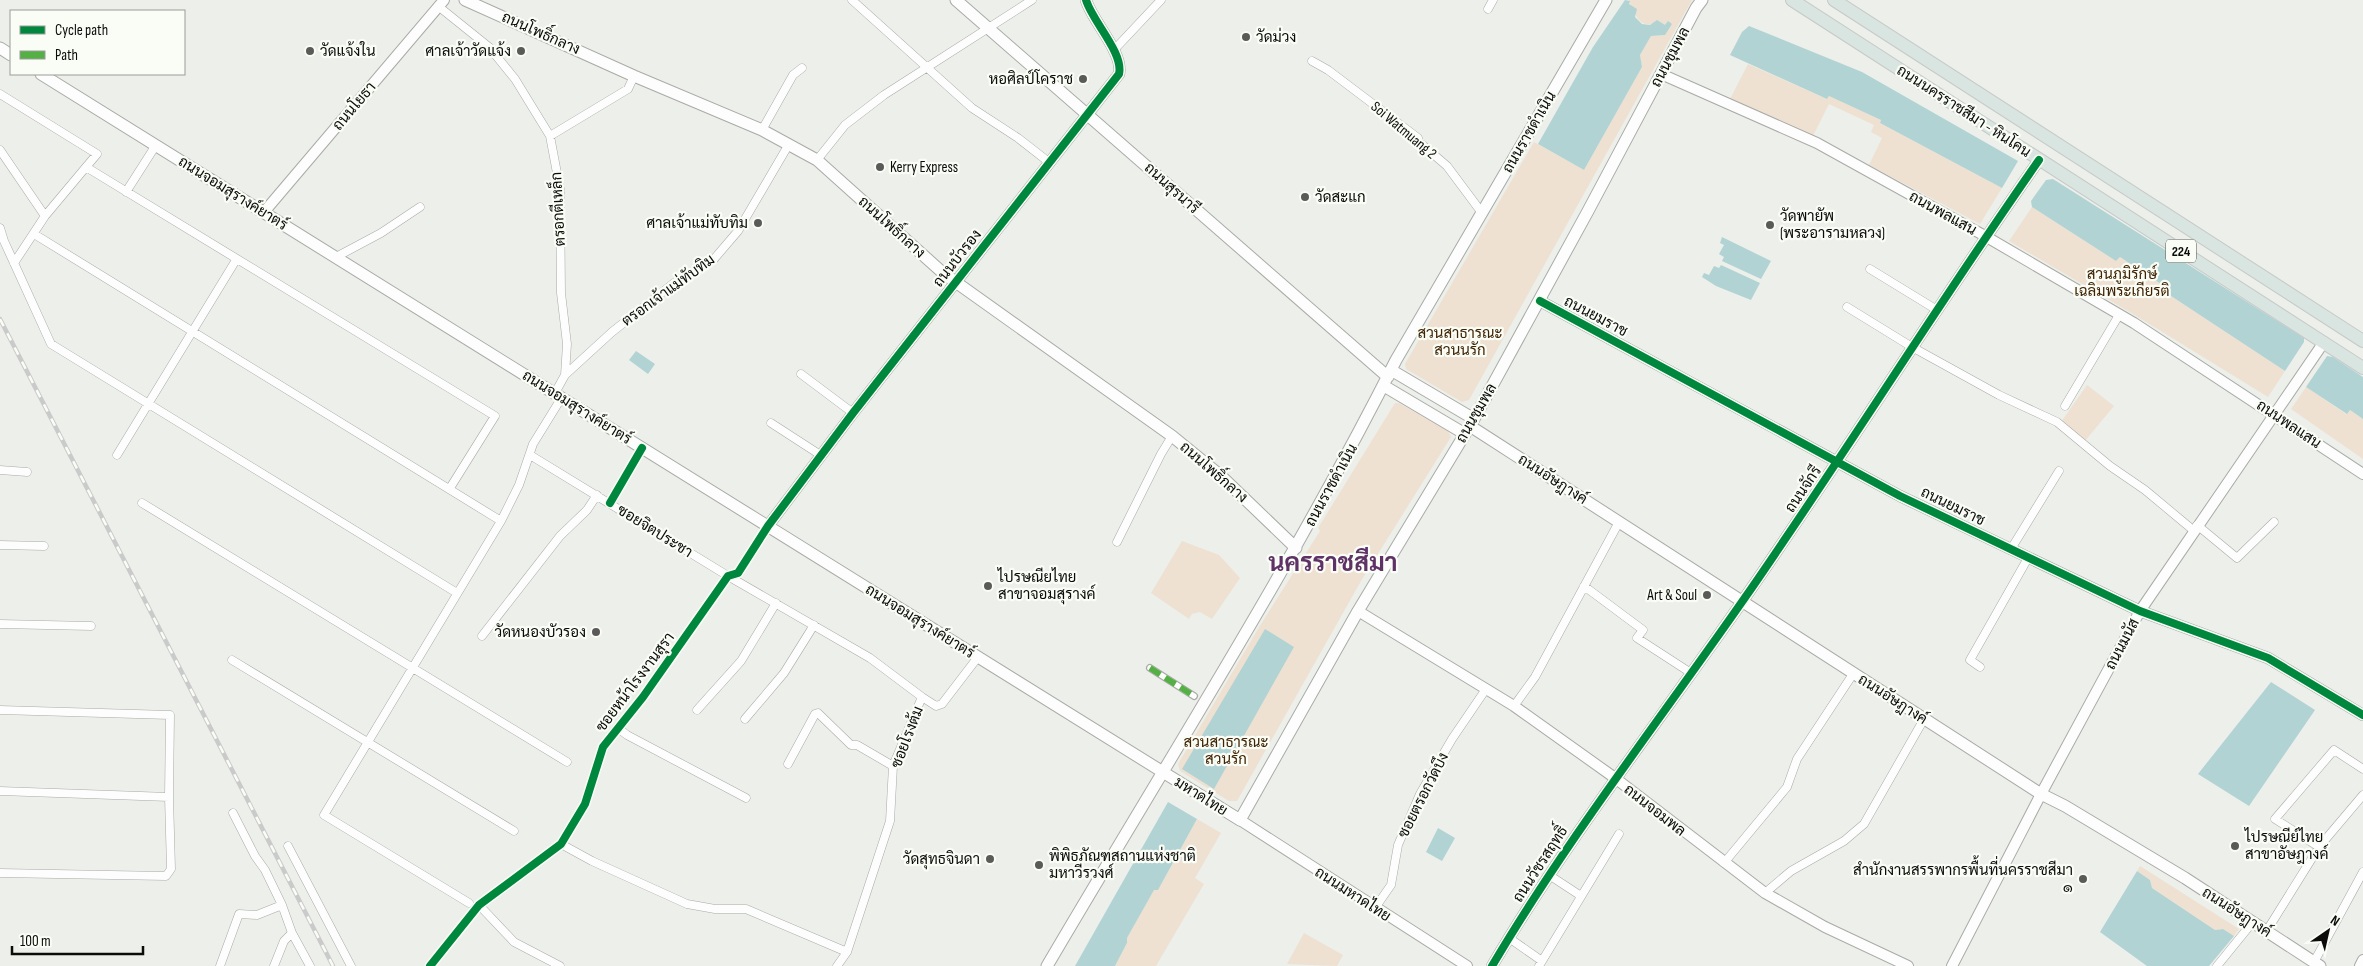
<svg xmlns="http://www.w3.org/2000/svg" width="2363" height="966" font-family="'Sofia Sans Condensed',Sarabun,sans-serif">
  <rect width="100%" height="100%" fill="#ecefea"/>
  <path fill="#eee1d1" d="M1629 0H1692L1469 400 1462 402 1406 369 1405 364 1534 142 1584 170 1642 67 1640 55 1651 36 1665 35 1666 25C1652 23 1641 29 1635 13 1633 7 1629 5 1629 0Z
    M1748 64 1827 99 1829 96 1881 120 1880 123 2002 188 1980 224 1869 165 1882 138 1871 132 1874 125 1829 104 1813 136 1730 99Z
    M2032 207 2116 261 2120 257 2170 290 2168 294 2285 371 2268 397 2138 317 2009 241Z
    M2087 385 2114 406 2085 441 2061 422Z
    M2306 387 2346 414 2350 410 2363 419V459L2291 409Z
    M1395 403H1399L1448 431 1451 437 1361 581 1237 801H1229L1180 771 1178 764 1261 624 1320 531 1318 528Z
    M1182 541 1219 555 1240 578 1212 619 1200 612 1192 614 1189 619 1151 593Z
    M1197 819 1221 833 1195 878 1204 884 1156 966H1115L1127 943V938L1154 889 1158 890Z
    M2140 866 2239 929 2234 936 2223 929 2215 930 2152 888 2150 880 2137 871Z
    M1304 933 1343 955 1337 966 1287 964Z"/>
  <path fill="#b2d3d4" d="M1625 0 1630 1 1629 4 1637 9 1635 17 1642 24 1650 25 1657 20 1665 25 1668 21 1672 24 1665 35 1651 36 1640 55 1642 67 1584 170 1538 144 1593 47Z
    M1749 26 1862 72 2018 161 2002 188 1880 123 1881 120 1829 96 1827 99 1730 55 1742 32Z
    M2053 179 2304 338V342L2285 371 2168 294 2170 290 2120 257 2116 261 2032 207 2031 201 2046 180Z
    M1722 237 1771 261 1761 279 1722 261 1724 257 1719 254 1724 245 1720 243Z
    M1721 265 1760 283 1751 300 1716 286 1702 277 1704 273 1709 275 1714 266 1719 268Z
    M636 351 655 364 648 374 629 360Z
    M2327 356 2333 357 2363 377V419L2350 410 2347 414 2306 387Z
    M1265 629 1294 647 1214 789 1182 769Z
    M2271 682 2315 710 2249 806 2198 774Z
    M1168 802 1197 819 1158 890H1154L1127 938V943L1115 966H1075Z
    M1438 828 1455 838 1442 861 1426 852Z
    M2137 871 2150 880 2152 888 2215 930 2223 929 2234 936 2209 966H2147L2100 932Z"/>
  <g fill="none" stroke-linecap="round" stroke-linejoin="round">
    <g stroke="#a9aba7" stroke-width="8">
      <path id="pedestrian" d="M610 503 642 448
        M1150 668 1194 696"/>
    </g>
    <g stroke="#a9aba7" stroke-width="9">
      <path id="minor" d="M852 0 972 108 1018 138 1050 163
        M438 6 489 47 515 79 550 136 560 189 561 293 567 344 565 375 555 393
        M1488 9 1493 0
        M1113 51 1161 0
        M1312 61 1328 70 1418 138 1419 142 1447 166 1482 213
        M0 94 97 154 86 167 495 416 450 488
        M762 130 793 75 802 68
        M550 136 628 89 634 76
        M0 150 45 216
        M817 160 845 125 884 95 1032 0
        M126 192 156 145
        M0 228 4 241 51 344 457 593
        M34 234 501 521
        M336 257 381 233 420 207
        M14 263 45 216 86 167
        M1870 269 1937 310
        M1847 307 1912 347 1999 395 2057 422 2110 466 2145 490 2193 530
        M801 374 853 413
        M565 375 612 332 674 283 714 259 738 231 789 144
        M2065 406 2119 315
        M771 423 822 456
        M117 455 236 260
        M530 455 728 576 870 658 922 697 893 766 890 821 847 952 837 966
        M0 470 27 472
        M142 503 567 762
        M2197 525 2237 558 2274 522
        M1117 542 1161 454 1172 436
        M0 545 44 546
        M2011 549 2059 471
        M1584 586 1643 630 1637 638 1691 673
        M0 624 91 626
        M482 636 560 536 587 510 597 495
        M232 660 514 831
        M1980 667 1970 660 2028 558
        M922 697 936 706 942 704 978 657
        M1514 706 1535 677 1619 522
        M0 710 170 715 169 797 0 791
        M697 710 741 661 776 603
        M745 719 784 673 814 625
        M618 728 627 735 746 798
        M788 764 815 714 818 713 851 745H857L893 766
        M233 813 255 856 265 870 282 905
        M561 844 592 861 687 904 715 909H746L847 952
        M288 846 351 966
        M2319 847 2275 819 2334 750 2363 769
        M1724 863 1787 787 1797 759 1853 674
        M0 873 166 876 171 869 169 797
        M1549 875 1581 896
        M1765 893 1791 871 1844 841 1864 824 1924 719
        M469 903 324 815 501 521 519 485 533 444 562 397
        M479 905 514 942 560 966
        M1375 908 1391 885 1398 845 1420 794 1452 739 1486 689
        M2266 932 2319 847 2363 795
        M1509 938 1542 961
        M2314 962 2363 872
        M220 966 239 914 257 915 282 905 292 933
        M274 966 284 941 292 933 310 966
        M430 966 479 905 561 844 585 804 603 747 643 697 728 576 738 573 768 526
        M1539 966 1619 834
        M2217 966 2252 923"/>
    </g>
    <g stroke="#a9aba7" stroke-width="12">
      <path id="tertiary" d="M1661 74 1817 143 1985 236 2134 323 2363 474
        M264 212 444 0
        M1540 301 1900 496 2140 611 2268 658 2363 715
        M768 526 853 413 1119 74C1124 53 1092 21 1086 0
        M1358 611 1514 706 1615 778 1765 893 1825 927 1908 966
        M1240 820 1467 966
        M1492 966C1568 838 1659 721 1744 599 1845 454 1938 304 2039 160
        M1952 966 2041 794 2140 611 2324 342
        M2360 966 2363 960"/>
    </g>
    <g stroke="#a9aba7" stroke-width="13">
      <path id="secondary" d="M465 0 634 76 762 130 817 160 943 273 1172 436 1221 476 1296 548
        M956 0 1388 377
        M0 48 11 55
        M41 74 1240 820 1358 611 1474 419 1588 211 1696 8 1702 0
        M1391 370 1474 419
        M1384 386 1465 434
        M1470 426 2041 794 2065 806 2185 878 2320 966
        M1047 966C1165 765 1291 568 1396 360L1606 0"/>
    </g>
    <g stroke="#c7c9c7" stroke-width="14">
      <path id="primary" d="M1792 0 2363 368
        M1834 0 2363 341"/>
    </g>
    <use href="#pedestrian" stroke="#fcfdfc" stroke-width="5.5"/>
    <use href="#minor" stroke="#fcfdfc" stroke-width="8"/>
    <use href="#tertiary" stroke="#fcfdfc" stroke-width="10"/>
    <use href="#secondary" stroke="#fcfdfc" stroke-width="11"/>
    <use href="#primary" stroke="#d9e5e1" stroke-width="12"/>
    <g stroke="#cacaca" stroke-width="4.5">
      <path id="rail" d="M0 319 333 966"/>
    </g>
    <use href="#rail" stroke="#f9fdf6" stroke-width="2.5" stroke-dasharray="8" stroke-linecap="butt"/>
    <path stroke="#54b044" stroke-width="6" stroke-dasharray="12 6" stroke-linecap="butt" d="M1150 668 1194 696"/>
    <g stroke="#f9fdf6" stroke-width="11">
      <path id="cycleway" d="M1540 301 1900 496 2140 611 2268 658 2363 715
        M610 503 642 448
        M430 966 479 905 561 844 585 804 603 747 643 697 728 576 738 573 768 526 853 413 1119 74C1124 53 1092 21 1086 0
        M1492 966C1568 838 1659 721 1744 599 1845 454 1938 304 2039 160"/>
    </g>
    <use href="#cycleway" stroke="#00873e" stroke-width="8"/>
  </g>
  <g fill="#5a5b58" stroke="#f9fdf6" stroke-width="2">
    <circle cx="1246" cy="37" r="5"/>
    <circle cx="310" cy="51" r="5"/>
    <circle cx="521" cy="51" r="5"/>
    <circle cx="1083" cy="79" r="5"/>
    <circle cx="880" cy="167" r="5"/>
    <circle cx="1305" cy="197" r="5"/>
    <circle cx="758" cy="223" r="5"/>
    <circle cx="1770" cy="225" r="5"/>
    <circle cx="988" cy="586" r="5"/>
    <circle cx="1707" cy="595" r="5"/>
    <circle cx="596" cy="632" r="5"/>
    <circle cx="2235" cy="846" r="5"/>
    <circle cx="990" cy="859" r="5"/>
    <circle cx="1039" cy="865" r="5"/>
    <circle cx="2083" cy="879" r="5"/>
  </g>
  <g text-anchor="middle" stroke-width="4.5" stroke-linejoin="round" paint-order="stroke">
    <rect fill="#f9fdf6" stroke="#525451" stroke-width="1" x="2166" y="239.5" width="30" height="23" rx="4"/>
    <g font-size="14" font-weight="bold" fill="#0b0c0a">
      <text x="2181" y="256">224</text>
    </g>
    <g font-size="15" fill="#0b0c0a" stroke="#f9fdf6">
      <text transform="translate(541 33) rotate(24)" y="5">ถนนโพธิ์กลาง</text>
      <text transform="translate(1670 57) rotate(-62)" y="5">ถนนชุมพล</text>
      <text transform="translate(354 106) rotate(-50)" y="5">ถนนโยธา</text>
      <text transform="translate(1964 111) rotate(33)" y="5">ถนนนครราชสีมา - หินโคน</text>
      <text transform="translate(1404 130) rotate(40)" y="5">Soi Watmuang 2</text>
      <text transform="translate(1529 132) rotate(-60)" y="5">ถนนราชดำเนิน</text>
      <text transform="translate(1172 188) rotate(42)" y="5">ถนนสุรนารี</text>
      <text transform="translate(233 193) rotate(32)" y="5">ถนนจอมสุรางค์ยาตร์</text>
      <text transform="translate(558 209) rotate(-93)" y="5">ตรอกตีเหล็ก</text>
      <text transform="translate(1943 213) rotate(29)" y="5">ถนนพลแสน</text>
      <text transform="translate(892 227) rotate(42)" y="5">ถนนโพธิ์กลาง</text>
      <text transform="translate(957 258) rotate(-52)" y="5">ถนนบัวรอง</text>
      <text transform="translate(668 290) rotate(-36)" y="5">ตรอกเจ้าแม่ทับทิม</text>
      <text transform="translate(1596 316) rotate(28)" y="5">ถนนยมราช</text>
      <text transform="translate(577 407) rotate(32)" y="5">ถนนจอมสุรางค์ยาตร์</text>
      <text transform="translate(1476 413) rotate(-60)" y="5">ถนนชุมพล</text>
      <text transform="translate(2289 424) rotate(34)" y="5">ถนนพลแสน</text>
      <text transform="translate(1214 472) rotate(41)" y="5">ถนนโพธิ์กลาง</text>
      <text transform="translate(1553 479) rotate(33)" y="5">ถนนอัษฎางค์</text>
      <text transform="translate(1331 485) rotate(-61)" y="5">ถนนราชดำเนิน</text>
      <text transform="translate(1803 489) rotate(-56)" y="5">ถนนจักรี</text>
      <text transform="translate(1953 506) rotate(26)" y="5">ถนนยมราช</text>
      <text transform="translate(655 531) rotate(32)" y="5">ซอยจิตประชา</text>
      <text transform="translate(920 621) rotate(32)" y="5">ถนนจอมสุรางค์ยาตร์</text>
      <text transform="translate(2122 644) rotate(-62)" y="5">ถนนมนัส</text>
      <text transform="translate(635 682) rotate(-53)" y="5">ซอยหน้าโรงงานสุรา</text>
      <text transform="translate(1893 699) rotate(33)" y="5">ถนนอัษฎางค์</text>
      <text transform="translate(907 737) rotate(-69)" y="5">ซอยโรงต้ม</text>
      <text transform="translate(1423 795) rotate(-63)" y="5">ซอยตรอกวัดบึง</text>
      <text transform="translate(1201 796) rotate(32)" y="5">มหาดไทย</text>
      <text transform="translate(1655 810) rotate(38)" y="5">ถนนจอมพล</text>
      <text transform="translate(1540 864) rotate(-57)" y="5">ถนนวัชรสฤทธิ์</text>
      <text transform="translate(1353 894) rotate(33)" y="5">ถนนมหาดไทย</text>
      <text transform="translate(2237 912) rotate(33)" y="5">ถนนอัษฎางค์</text>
    </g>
    <g font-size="15" fill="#0b0c0a" stroke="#f9fdf6" text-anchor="start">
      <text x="1256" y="42">วัดม่วง</text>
      <text x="320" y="56">วัดแจ้งใน</text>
      <text x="511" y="56" text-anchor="end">ศาลเจ้าวัดแจ้ง</text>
      <text x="1073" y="84" text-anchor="end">หอศิลป์โคราช</text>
      <text x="890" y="172">Kerry Express</text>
      <text x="1315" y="202">วัดสะแก</text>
      <text x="1780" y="221">วัดพายัพ<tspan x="1780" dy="17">(พระอารามหลวง)</tspan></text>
      <text x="748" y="228" text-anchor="end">ศาลเจ้าแม่ทับทิม</text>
      <text x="998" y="582">ไปรษณียไทย<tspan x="998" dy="17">สาขาจอมสุรางค์</tspan></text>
      <text x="1697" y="600" text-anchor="end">Art &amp; Soul</text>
      <text x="586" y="637" text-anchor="end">วัดหนองบัวรอง</text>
      <text x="2245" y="842">ไปรษณีย์ไทย<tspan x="2245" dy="17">สาขาอัษฎางค์</tspan></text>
      <text x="1049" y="861">พิพิธภัณฑสถานแห่งชาติ<tspan x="1049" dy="17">มหาวีรวงศ์</tspan></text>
      <text x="980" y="864" text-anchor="end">วัดสุทธจินดา</text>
      <text x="2073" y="875" text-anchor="end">สำนักงานสรรพากรพื้นที่นครราชสีมา<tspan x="2073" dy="17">๑</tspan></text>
    </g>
    <g font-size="15" fill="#402303" stroke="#f9fdf6">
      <text x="2122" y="279">สวนภูมิรักษ์<tspan x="2122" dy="17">เฉลิมพระเกียรติ</tspan></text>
      <text x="1460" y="338">สวนสาธารณะ<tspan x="1460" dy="17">สวนนรัก</tspan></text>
      <text x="1226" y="747">สวนสาธารณะ<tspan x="1226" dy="17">สวนรัก</tspan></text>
    </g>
    <g font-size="25" font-weight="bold" fill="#5e3266" stroke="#f9fdf6">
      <text x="1333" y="571">นครราชสีมา</text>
    </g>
  </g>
  <rect x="10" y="10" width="175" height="65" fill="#f9fdf6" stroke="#9a9d98"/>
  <rect x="20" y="26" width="25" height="8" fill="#00873e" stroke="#9a9d98"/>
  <text x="55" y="35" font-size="15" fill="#0b0c0a">Cycle path</text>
  <rect x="20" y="51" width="25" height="8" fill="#54b044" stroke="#9a9d98"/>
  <text x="55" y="60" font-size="15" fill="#0b0c0a">Path</text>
  <g transform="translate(2328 931) rotate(34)" stroke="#f9fdf6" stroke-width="4" paint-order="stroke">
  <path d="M0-4L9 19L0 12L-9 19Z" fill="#0b0c0a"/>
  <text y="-8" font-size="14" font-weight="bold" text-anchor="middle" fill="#0b0c0a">N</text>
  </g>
  <path d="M12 946v8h131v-8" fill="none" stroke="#0b0c0a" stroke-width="2.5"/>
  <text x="20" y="946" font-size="15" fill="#0b0c0a" stroke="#f9fdf6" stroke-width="4" paint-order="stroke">100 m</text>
</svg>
